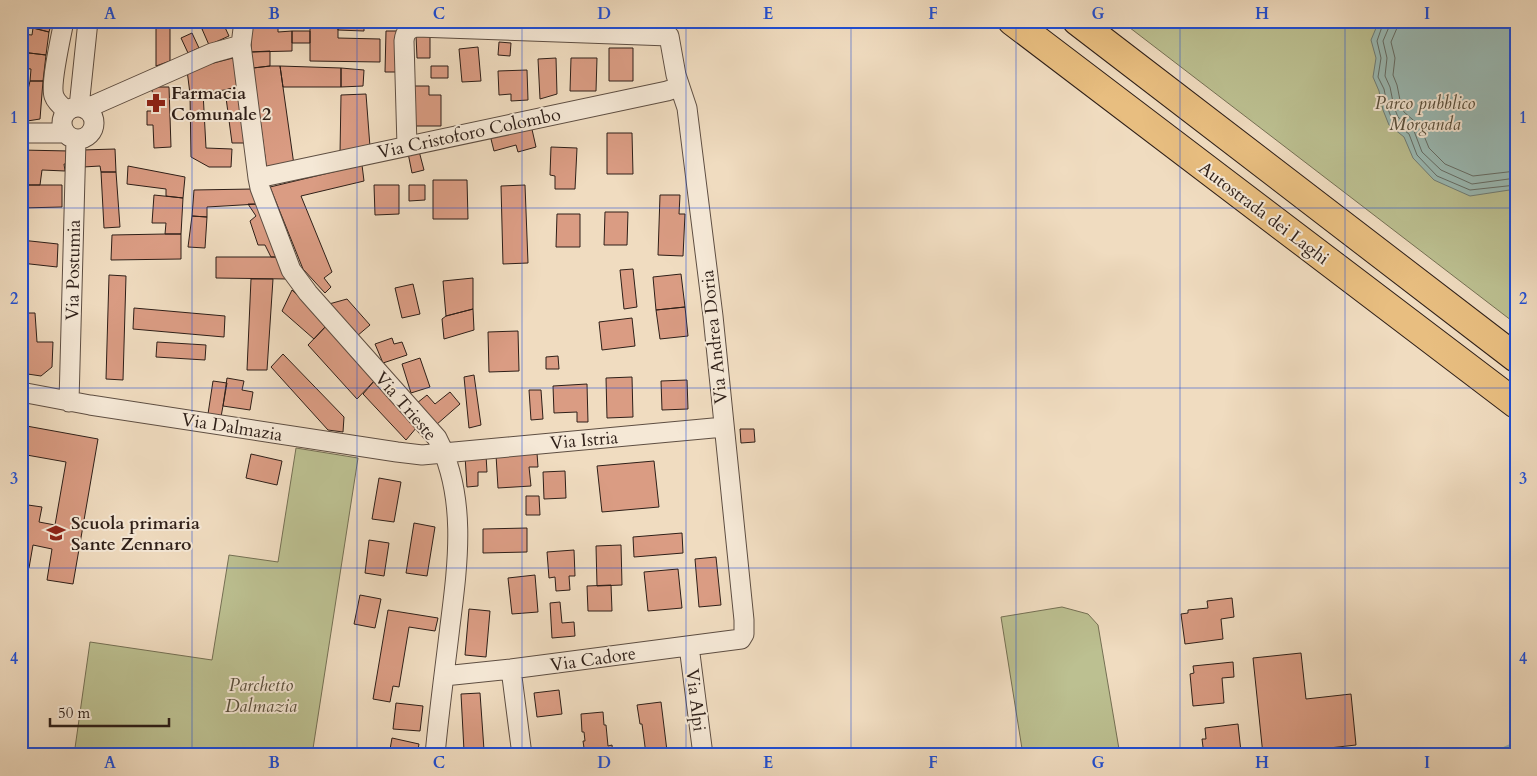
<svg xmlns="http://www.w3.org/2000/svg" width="1537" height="776" font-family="Cardo,serif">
  <rect width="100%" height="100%" fill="#f0dcc0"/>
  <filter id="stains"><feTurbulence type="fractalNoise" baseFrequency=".004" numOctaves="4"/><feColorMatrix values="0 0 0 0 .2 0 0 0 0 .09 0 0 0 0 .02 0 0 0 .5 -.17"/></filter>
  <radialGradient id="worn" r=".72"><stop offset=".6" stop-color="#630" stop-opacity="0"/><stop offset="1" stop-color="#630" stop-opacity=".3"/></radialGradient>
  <path fill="#bcc091" stroke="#757054" d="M1121 21H1516V324Z
    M296 448 358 458 312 755H74L90 642 212 660 229 555 278 562Z
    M1062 607 1088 614 1098 625 1120 755H1023L1001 617Z"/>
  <path fill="#9abbb6" stroke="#6f7d77" d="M1379 21H1516V189L1470 196 1434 180 1413 158 1404 137 1389 125 1383 110 1379 91 1373 77 1376 58 1371 40Z"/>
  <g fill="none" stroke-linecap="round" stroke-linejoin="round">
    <path stroke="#646d67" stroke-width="1" d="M1384 21 1377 41 1381 58 1378 77 1384 89 1388 109 1393 122 1409 134 1417 155 1437 176 1470 190 1516 185
      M1390 21 1389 27 1383 41 1387 58 1385 76 1390 87 1394 107 1398 117 1414 131 1422 152 1441 170 1472 184 1516 178
      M1398 21 1397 28 1391 42 1395 58 1393 75 1397 85 1401 105 1404 112 1420 126 1429 148 1445 164 1473 176 1516 171"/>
    <path stroke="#9abbb6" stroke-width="16" d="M1505 755 1516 750"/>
  </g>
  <path fill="#da9c83" stroke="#2e1f18" d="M35 21H52L49 32 33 28Z
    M156 21H170V25H156Z
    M218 21H222L229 36 209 45 202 29Z
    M251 21H278V32L292 31V51L251 52Z
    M310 21H338V38L380 39V62L310 61Z
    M351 21H364V31L338 30V25H351Z
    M156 25H170V61L156 66Z
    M33 28 49 32 46 55 21 52V34L32 35Z
    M292 31H310V43H292Z
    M386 31H399L398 72H385Z
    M192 33 199 48 188 53 181 38Z
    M416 35H430V58H417Z
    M499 42 511 43 510 56 498 55Z
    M478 47 481 81 462 82 459 49Z
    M609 48H633V81H609Z
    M270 51V66L253 68 251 52Z
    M21 52 46 55 43 81H30L31 69 21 68Z
    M233 58 241 86 225 90 190 94 187 70Z
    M556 58 557 94 540 99 538 59Z
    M571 58H597L596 91H570Z
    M270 66H280L294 165 267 172 253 68Z
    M280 66 341 68V87H283Z
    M431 66H448V78H431Z
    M341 68 364 70 363 86 341 87Z
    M527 70 528 100 511 101V94L499 95 498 71Z
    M30 81H43L40 119 21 122V107H24Z
    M241 86 246 143H232L225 90Z
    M413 86H429V95H441V126H413Z
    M152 87H169L171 147 154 148 153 125H147V111H153Z
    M203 92 206 148 232 149 231 167H209L191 157 190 94Z
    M366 94 370 147 340 154 341 95Z
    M531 125 536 147 518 152 516 145 494 151 490 135Z
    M607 133H632L633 174H607Z
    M551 147 577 148 575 189H555V176L550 175Z
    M115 149 116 172H101L100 166 83 167 82 150Z
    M21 150 69 151V164H64L65 171 42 170 40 185H21Z
    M419 151 424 170 412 173 408 153Z
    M362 165 364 181 301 196 332 272 324 278 331 287 325 293 303 269 270 187Z
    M128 166 185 177 183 198 166 196V189L127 184Z
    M101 172H116L120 227 104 228Z
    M433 180H467L468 219H433Z
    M21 185H62V207L21 208Z
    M374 185H399V214L375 215Z
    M409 185H425V200L409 201Z
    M525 185 528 263 503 264 501 186Z
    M253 189 258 204 207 207V217L192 216 194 190Z
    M154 195 183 198 181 234H165L166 223H152Z
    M660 195H680L679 214H685L683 256 658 255Z
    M248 204H258L280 257H271L265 245H258L250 221 256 216Z
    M605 212H628L627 245H604Z
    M557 214H580V247H556Z
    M192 216 207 217 205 248 188 247Z
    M165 234H181V259L111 260 112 235Z
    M21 240 58 244 57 267 21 263Z
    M216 257H280L288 279 216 278Z
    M633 269 637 307 624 309 620 270Z
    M681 274 685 307 656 310 653 277Z
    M109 275 126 276 123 380 106 379Z
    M473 278V309L446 316 443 281Z
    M251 279H273L267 370H247Z
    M413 284 420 314 402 318 395 288Z
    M292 290 327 325 314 339 282 311Z
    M347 299 370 325 357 336 329 304Z
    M685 307 688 336 660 339 656 310Z
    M134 308 225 316 224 337 133 329Z
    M473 309 474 330 444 339 442 319 446 316Z
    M21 313H35L37 342H53L52 367 41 376 21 373Z
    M632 318 635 346 602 350 599 322Z
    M327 325 376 379 357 399 308 345Z
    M518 331 519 371 489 372 488 332Z
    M392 338 394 344 402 342 407 355 383 363 375 344Z
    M157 342 206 345 205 360 156 357Z
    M283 354 344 417 343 432 328 430 271 367Z
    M558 356 559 369H546V357Z
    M420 358 430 387 411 393 402 364Z
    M474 375 481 425 469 428 464 377Z
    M632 377 633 417 607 418 606 378Z
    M227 378 244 381 242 390 253 392 250 410 223 406Z
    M376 379 417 427 406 440 363 394Z
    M687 380 688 409 662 410 661 381Z
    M213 381 227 383 221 417 208 414Z
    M587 384 588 422H577V412L554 413 553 386Z
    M529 390H541L543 419 531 420Z
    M450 392 460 404 436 425 417 403 427 395 435 404Z
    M21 425 98 439 73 584 47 580 52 549 33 545 29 568 21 566V504L42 507 39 522 55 525 66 462 21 454Z
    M740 429H754L755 442 741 443Z
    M537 453 538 467H529L531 486 498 488 496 455Z
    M251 454 282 461 277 485 246 478Z
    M486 455 487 472H478V486L467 487 465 456Z
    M654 461 659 507 602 512 597 466Z
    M565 471 566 498 544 499 543 472Z
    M379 478 401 482 394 522 372 519Z
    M526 496H539L540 515H526Z
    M414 523 435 527 427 576 406 573Z
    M527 528V552L483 553V529Z
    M682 533 683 553 634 557 633 537Z
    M369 540 389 543 384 576 365 573Z
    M621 545 622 585 597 586 596 546Z
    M574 550 575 576H569L570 590 556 591 555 577 549 578 547 552Z
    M716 557 721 605 699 607 695 559Z
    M678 569 682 608 648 611 644 572Z
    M535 575 538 612 512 614 508 578Z
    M611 585 612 611H588L587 586Z
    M360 595 381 599 375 628 354 624Z
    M1232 598 1234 617 1221 619 1223 639 1185 644 1181 614 1188 613V610L1208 608 1207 601Z
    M560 602 562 623 574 622 575 636 552 638 550 603Z
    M469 609 490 611 486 657 465 655Z
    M388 610 438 618 435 631 409 627 399 687 393 686 390 702 373 699Z
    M1301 653 1306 699 1351 694 1356 745 1311 750 1312 755H1263L1253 658Z
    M1233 662 1234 677 1222 678 1224 703 1193 706 1190 674 1194 673 1193 666Z
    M559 690 562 714 537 717 534 693Z
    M480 693 484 750 464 751 461 694Z
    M661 702 667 751 646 754 642 724H640L637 705Z
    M396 703 423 706 420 731 393 729Z
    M603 712 604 725H606L608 746 612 745 613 755H587L586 748H584L583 741H585L584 732H582L581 714Z
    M1238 724 1241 752 1222 755H1204L1202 739H1206L1205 728Z
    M392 738 419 744 417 755H389Z
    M566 749H571L572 754 567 755Z"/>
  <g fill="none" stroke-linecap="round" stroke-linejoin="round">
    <g stroke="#5e4e42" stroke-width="21">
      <path id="street" d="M64 21C61 36 50 85 54 96 56 102 62 107 67 111
        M244 21 241 45 258 178 260 188 291 270 308 293 437 438C467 496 458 563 450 626 445 669 439 711 435 755
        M62 123a16 16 0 1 1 32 0a16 16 0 1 1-32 0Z
        M79 107 88 21
        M85 109 212 53 241 45
        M21 133H65
        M407 146 404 41C405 32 408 29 417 27L669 36 676 75 687 108 713 316 744 620V634L741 639 511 669 444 676
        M258 178 667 91 679 87
        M21 392 90 405 397 452 422 455 724 427
        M69 402 76 139
        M689 646 703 755
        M511 669 522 755"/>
    </g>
    <g stroke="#2e1f18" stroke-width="30">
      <path id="highway" d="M1012 21 1516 404
        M1077 21 1516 358"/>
    </g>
    <use href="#street" stroke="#f5e8d6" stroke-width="19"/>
    <use href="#highway" stroke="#e8be80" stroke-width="28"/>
  </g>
  <path fill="none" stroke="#1d4ed8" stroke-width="1" stroke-opacity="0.55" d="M192 21V755M357 21V755M522 21V755M686 21V755M851 21V755M1016 21V755M1180 21V755M1345 21V755M21 208H1516M21 388H1516M21 568H1516"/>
  <defs>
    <g id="pharmacy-bare" transform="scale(1.5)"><path d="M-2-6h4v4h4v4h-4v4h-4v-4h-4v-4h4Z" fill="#8f2418" stroke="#f5e8d6" stroke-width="2.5" paint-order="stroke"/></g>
    <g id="school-bare" transform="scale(1.5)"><path d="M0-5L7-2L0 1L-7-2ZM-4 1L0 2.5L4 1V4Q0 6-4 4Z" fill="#8f2418" stroke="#f5e8d6" stroke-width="2.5" paint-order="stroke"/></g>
  </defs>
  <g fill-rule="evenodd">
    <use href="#pharmacy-bare" x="156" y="103"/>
    <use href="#school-bare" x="56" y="533"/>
  </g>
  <g text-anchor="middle" stroke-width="4" stroke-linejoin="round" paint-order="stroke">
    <g font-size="18" font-weight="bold" fill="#2e1f18" stroke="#f5e8d6" text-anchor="start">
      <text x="171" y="99">Farmacia<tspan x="171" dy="21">Comunale 2</tspan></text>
      <text x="71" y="529">Scuola primaria<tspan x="71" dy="21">Sante Zennaro</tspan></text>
    </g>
    <g font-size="18" font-style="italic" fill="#594f3c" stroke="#f5e8d6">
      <text x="1425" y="109">Parco pubblico<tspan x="1425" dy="21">Morganda</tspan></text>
      <text x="261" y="691">Parchetto<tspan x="261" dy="21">Dalmazia</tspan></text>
    </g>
    <g font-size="18" fill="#2e1f18" stroke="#f5e8d6">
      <text transform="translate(469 133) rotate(-12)" y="6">Via Cristoforo Colombo</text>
      <text transform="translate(1264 213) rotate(37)" y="6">Autostrada dei Laghi</text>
      <text transform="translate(73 270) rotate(-89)" y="6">Via Postumia</text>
      <text transform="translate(714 337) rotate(-96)" y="6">Via Andrea Doria</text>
      <text transform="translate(406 406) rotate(49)" y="6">Via Trieste</text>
      <text transform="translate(232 427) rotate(9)" y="6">Via Dalmazia</text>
      <text transform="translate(584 440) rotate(-5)" y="6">Via Istria</text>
      <text transform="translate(593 659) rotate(-8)" y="6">Via Cadore</text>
      <text transform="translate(696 700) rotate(83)" y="6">Via Alpi</text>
    </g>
  </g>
  <rect width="1537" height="776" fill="none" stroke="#f0dcc0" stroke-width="55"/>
  <path d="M50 718v8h119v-8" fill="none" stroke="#2e1f18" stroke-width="2.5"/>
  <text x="58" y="718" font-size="15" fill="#2e1f18" stroke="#f5e8d6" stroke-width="4" paint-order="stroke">50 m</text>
  <rect x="28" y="28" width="1482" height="720" fill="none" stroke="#1d4ed8" stroke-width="2"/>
  <g font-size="16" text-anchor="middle" font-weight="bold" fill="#1d4ed8">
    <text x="110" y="19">A</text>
    <text x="274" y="19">B</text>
    <text x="439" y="19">C</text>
    <text x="604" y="19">D</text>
    <text x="768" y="19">E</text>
    <text x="933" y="19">F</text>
    <text x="1098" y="19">G</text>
    <text x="1262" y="19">H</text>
    <text x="1427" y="19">I</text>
    <text x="14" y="123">1</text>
    <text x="1523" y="123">1</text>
    <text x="14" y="304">2</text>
    <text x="1523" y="304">2</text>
    <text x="14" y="484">3</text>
    <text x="1523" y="484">3</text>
    <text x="14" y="664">4</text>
    <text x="1523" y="664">4</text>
    <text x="110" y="768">A</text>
    <text x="274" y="768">B</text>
    <text x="439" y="768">C</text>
    <text x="604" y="768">D</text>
    <text x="768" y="768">E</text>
    <text x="933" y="768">F</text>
    <text x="1098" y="768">G</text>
    <text x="1262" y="768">H</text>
    <text x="1427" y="768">I</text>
  </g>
  <rect width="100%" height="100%" filter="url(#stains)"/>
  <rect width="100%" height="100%" fill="url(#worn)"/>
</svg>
